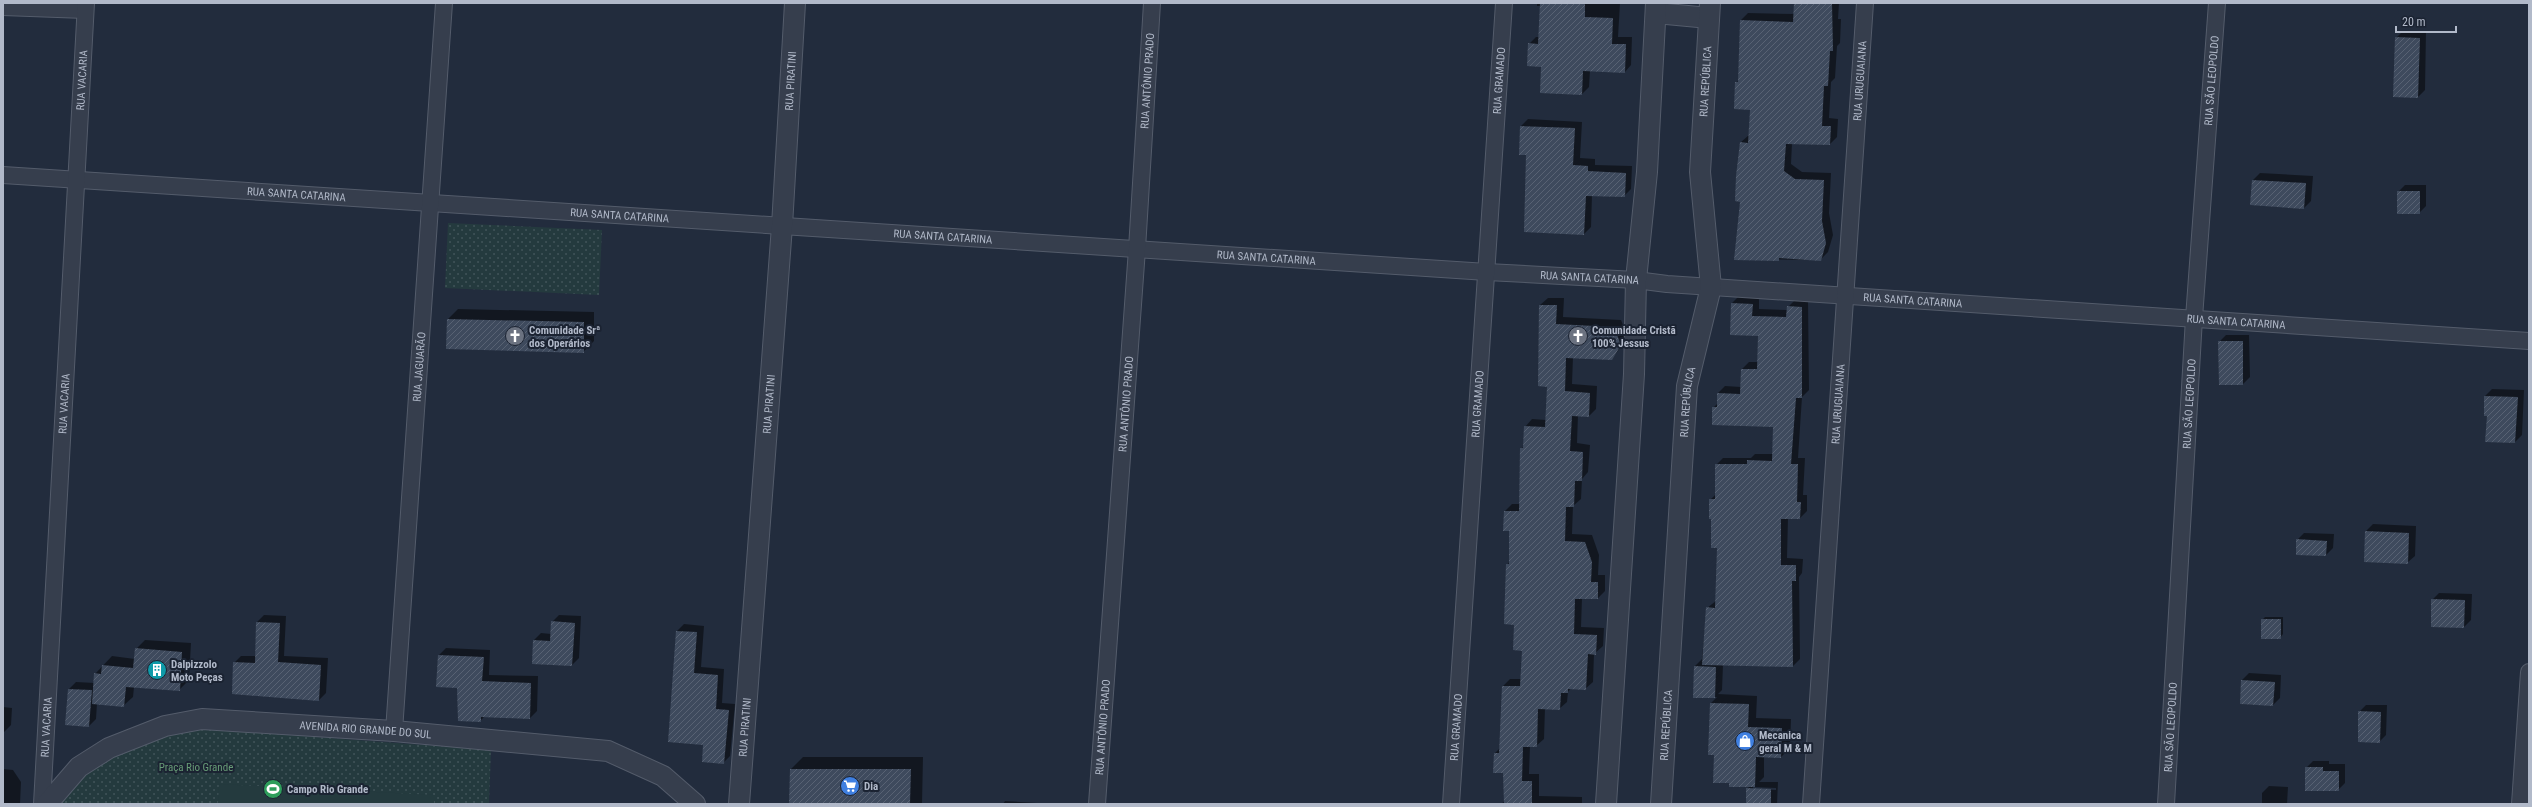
<svg xmlns="http://www.w3.org/2000/svg" width="2532" height="807" font-family="'Roboto Condensed',sans-serif">
  <defs>
    <pattern id="grass-dots" width="8" height="8" patternUnits="userSpaceOnUse"><rect width="8" height="8" fill="#243a3e"/><path d="M2 2h.1M6 6h.1" fill="none" stroke="#415459" stroke-width="1.8" stroke-linecap="round"/></pattern>
    <pattern id="building-hatch" width="6" height="6" patternUnits="userSpaceOnUse"><rect width="6" height="6" fill="#3e4a5d"/><path d="M-1 1l2-2M0 6l6-6M5 7l2-2" fill="none" stroke="#586273"/></pattern>
  </defs>
  <rect width="100%" height="100%" fill="#222c3d"/>
  <path fill="url(#grass-dots)" d="M448 223 602 230 599 295 445 288Z
    M208 729 491 750 489 803 58 804 92 765 179 730Z"/>
  <path fill="#243a3e" d="M219 784 434 795V804H218Z"/>
  <path fill="#0007" fill-rule="evenodd" d="M1537 3H1620L1618 37H1632L1631 65 1625 72 1590 70 1589 87 1582 94 1542 66 1529 44 1536 37H1540L1541 6H1537Z
    M1795 3H1839L1838 19H1841L1840 43 1837 46 1835 78 1831 82 1829 118 1838 119 1837 137 1830 144 1792 143 1791 164 1802 172 1831 173 1829 213 1833 235 1828 252 1820 260 1735 259 1741 201V142L1749 135 1751 109 1736 83 1739 80 1741 20 1748 13 1795 14Z
    M2403 31H2426L2425 90 2418 97 2396 38Z
    M1528 119 1582 122 1580 158 1595 159V165L1632 166 1631 189 1624 196 1592 195 1591 227 1584 234 1527 154 1521 126Z
    M2260 173 2313 176 2311 201 2304 208 2251 204 2253 180Z
    M2405 185H2426V206L2419 213 2398 192Z
    M1739 296 1759 297V309L1787 310 1788 307 1795 300H1808L1809 390 1802 397 1798 458H1805L1803 495H1807V511L1800 518H1788L1787 558 1803 559 1802 573 1799 577 1800 659 1793 666 1723 665 1722 690 1718 694 1757 696 1756 718 1791 719 1790 748 1781 757 1764 756V777L1759 782H1778L1777 804H1747V789L1750 786 1730 782 1715 754 1711 703 1717 697H1694L1695 666 1702 659 1707 608 1716 601 1718 547 1710 500 1716 494V465L1723 458H1751L1755 454H1773L1774 426 1713 408 1718 403V393L1725 386 1741 387 1742 369 1749 362H1758L1759 335 1732 303ZM1753 787 1776 788V790L1753 789Z
    M1548 298H1564L1563 317 1621 320 1628 337 1612 359 1573 357 1572 384 1597 386 1596 409 1589 416 1578 415 1577 443 1590 445 1588 472 1582 479 1581 499 1573 506 1572 534 1592 535 1599 555 1598 575H1605V591L1598 598H1582L1581 627 1604 628 1603 646 1594 654 1593 682 1585 689 1571 688 1568 692 1567 702 1559 709 1545 708 1544 739 1536 746H1530L1529 774H1539V796L1582 797V804H1501L1505 801 1504 772 1495 753 1500 748 1503 686 1510 679H1521L1523 650 1515 624 1507 565 1510 561V530L1505 511 1512 504H1520L1521 449 1525 445V427L1532 419 1546 420 1548 386 1539 385 1540 305Z
    M458 309 594 312V341L583 352 448 319Z
    M2226 335H2249L2250 377 2243 384 2219 342Z
    M2492 389 2524 390 2522 435 2515 442 2486 441 2488 415 2485 396Z
    M2373 524 2416 526 2415 556 2408 562 2366 531Z
    M2304 533 2334 534 2333 548 2326 555 2297 540Z
    M2439 593 2472 594 2471 620 2464 627 2432 600Z
    M264 615 286 616 284 656 328 658 326 693 319 700 234 663 241 656H256L257 622Z
    M559 615 581 616 579 658 572 665 534 640 541 633 551 634 552 622Z
    M2265 617H2283V634L2280 638 2262 620Z
    M684 624 704 626 701 667 724 669 722 703 735 704 730 756 723 763 704 744 677 631Z
    M145 640 191 643 189 680 180 689 134 687 133 697 123 706 97 703 96 719 89 726 66 724 69 689 76 682 95 683V674L112 656 135 659 136 649Z
    M446 648 490 650 489 675 538 676 537 711 530 718 485 716 480 721 439 655Z
    M2249 673 2281 675 2280 698 2273 705 2241 704 2242 680Z
    M2366 705H2387L2386 735 2379 742 2359 712Z
    M3 707 12 708 11 725 4 732 3 746Z
    M803 757H923L922 804H790L791 769Z
    M2313 761H2329V764H2345V783L2338 790 2306 768Z
    M3 769 13 770 21 782 20 804H3Z
    M2269 786 2288 787 2287 804H2262V793Z
    M1005 801 1054 804H1003Z
    M2458 803 2492 804H2457Z"/>
  <path fill="url(#building-hatch)" d="M1540 3H1585V17L1613 18 1612 44H1626L1625 73 1583 71 1582 95 1540 93 1541 67 1527 66 1528 43 1538 44Z
    M1794 3H1832L1833 51H1830L1828 86H1824L1822 126H1831L1830 145 1786 144 1784 171 1795 179 1824 180 1822 221 1826 243 1821 261 1779 258V261L1734 260 1740 202 1735 201 1736 176 1740 142 1748 143 1750 110 1734 109 1735 82H1738L1740 20 1793 22Z
    M2395 37 2420 38 2418 98 2393 97Z
    M1520 126 1575 128 1573 165 1588 166V171L1626 173 1625 197 1586 196 1584 235 1524 232 1526 155H1519Z
    M2252 180 2306 183 2304 209 2250 205Z
    M2397 191H2420V214H2397Z
    M1731 303 1753 304 1752 316 1786 317 1787 306 1802 307V398H1796L1791 464H1798L1797 502H1801L1800 519H1781V565H1796V581H1792L1793 667 1702 665 1706 607 1715 608 1717 548H1711V519H1709V499H1715V464H1747V460L1772 461 1773 427 1712 425V407H1717V393L1740 394 1741 369H1757L1758 336 1730 335Z
    M1539 305H1557L1556 324 1614 327 1621 345 1612 360 1566 358 1565 391 1590 393 1589 417 1572 416 1570 451 1583 452 1582 481H1575L1574 507H1566L1565 541 1585 542 1592 562 1591 582H1598V599H1575L1574 634 1597 635 1596 655 1588 654 1586 690 1568 689V693H1561L1560 710 1538 709 1537 747H1523L1522 781H1532V804H1504L1503 773H1493L1494 753H1499L1502 686H1520L1522 651 1513 650 1514 625 1504 624 1506 564H1509V531H1503L1504 511H1519L1520 448H1523L1524 426 1545 427 1547 387 1538 386Z
    M447 319 584 322V353L446 349Z
    M2218 341H2243V385H2219Z
    M2484 396 2518 397 2515 443 2485 442 2487 416H2484Z
    M2365 531 2409 533 2408 564 2364 562Z
    M2296 539 2327 541 2326 556 2296 555Z
    M2431 599 2465 600 2464 628 2431 627Z
    M2261 619H2281V639H2261Z
    M551 621 575 623 572 666 532 664 533 640 550 641Z
    M256 622 280 623 278 662 321 665 319 701 232 694 233 662 255 663Z
    M676 631 697 632 694 673 718 675 716 709 729 710 724 764 702 762 703 745 668 742Z
    M135 648 182 652 180 691 126 687 124 707 92 704 94 673 101 674 102 665 133 668Z
    M438 655 484 657 482 681 531 683 530 719 481 717V722L458 721 457 688 436 687Z
    M1694 666 1716 667 1715 698H1693Z
    M2241 680 2275 682 2273 706 2240 704Z
    M68 689 92 690 89 727 65 725Z
    M1710 703 1749 704 1748 727 1782 728 1781 758 1756 757 1755 787H1729V783H1713L1714 755H1708Z
    M2358 711 2381 712 2380 743 2358 742Z
    M2305 767H2323V771H2339V791H2305Z
    M790 769H911L910 804H789Z
    M1746 788 1771 789V804H1746Z"/>
  <g fill="none" stroke-linecap="round" stroke-linejoin="round">
    <g stroke="#545c6b" stroke-width="18">
      <g id="minor">
        <path d="M3 7 85 10"/>
        <path id="s1" d="M3 175 1487 272 1636 280 1667 284 2529 341"/>
        <path id="s2" d="M394 731 444 3"/>
        <path id="s3" d="M42 804 86 3"/>
        <path id="s4" d="M1097 804 1137 249 1152 3"/>
        <path id="s5" d="M1451 804 1504 3"/>
        <path id="s6" d="M1811 804 1865 3"/>
        <path id="s7" d="M2166 804 2194 318 2217 3"/>
        <path d="M2520 804 2529 672"/>
      </g>
    </g>
    <g stroke="#545c6b" stroke-width="22">
      <g id="tertiary">
        <path d="M1656 13 1709 18"/>
        <path id="s8" d="M47 804 79 767 109 748 165 726 202 719 394 731 608 751 663 776 695 804"/>
        <path id="s9" d="M739 804 782 226 795 3"/>
        <path d="M1606 804 1634 374 1636 280 1647 172 1656 3"/>
        <path id="s10" d="M1661 804 1687 386 1711 287 1700 172 1710 3"/>
      </g>
    </g>
    <use href="#minor" stroke="#363e4d" stroke-width="16"/>
    <use href="#tertiary" stroke="#363e4d" stroke-width="20"/>
  </g>
  <defs>
    <g id="church-disc" transform="scale(1)"><circle r="9.5" fill="#6b7280" stroke="#1b2332"/><path d="M-1.2-6h2.4v3.5h3.3v2.4h-3.3V6h-2.4V-.1h-3.3v-2.4h3.3Z" fill="#fff"/></g>
    <g id="building-disc" transform="scale(1)"><circle r="9.5" fill="#0f9aa8" stroke="#1b2332"/><path d="M-4-6H4V6H1V3H-1V6H-4ZM-2.5-4.3h1.7v1.8h-1.7ZM.8-4.3h1.7v1.8H.8ZM-2.5-1h1.7V.8h-1.7ZM.8-1h1.7V.8H.8Z" fill="#fff"/></g>
    <g id="shop-disc" transform="scale(1)"><circle r="9.5" fill="#3f7fe0" stroke="#1b2332"/><path d="M-5-2.5h2.3a2.7 3.5 0 0 1 5.4 0H5L5.5 6h-11ZM-1.5-2.5h3a1.5 2.3 0 0 0-3 0Z" fill="#fff"/></g>
    <g id="supermarket-disc" transform="scale(1)"><circle r="9.5" fill="#3f7fe0" stroke="#1b2332"/><path d="M-6-5.5h2.5l.6 2H6L4.5 2H-2.5L-4.4-4H-6ZM-1.5 3.2a1.3 1.3 0 1 0 .1 0ZM3 3.2a1.3 1.3 0 1 0 .1 0Z" fill="#fff"/></g>
    <g id="stadium-disc" transform="scale(1)"><circle r="9.5" fill="#2e9e5b" stroke="#1b2332"/><path d="M0-5a6.5 5 0 1 0 0 10a6.5 5 0 1 0 0-10ZM-3.5-1.8h7v3.6h-7Z" fill="#fff"/></g>
  </defs>
  <g fill-rule="evenodd">
    <use href="#church-disc" x="515" y="336"/>
    <use href="#church-disc" x="1578" y="336"/>
    <use href="#building-disc" x="157" y="670"/>
    <use href="#shop-disc" x="1745" y="741"/>
    <use href="#supermarket-disc" x="850" y="786"/>
    <use href="#stadium-disc" x="273" y="789"/>
  </g>
  <g text-anchor="middle" stroke-width="4" stroke-linejoin="round" paint-order="stroke">
    <g font-size="11" fill="#b1b9c9" stroke="#1b2332">
      <text dy="4" stroke="none"><textPath href="#s3" startOffset="725">RUA VACARIA</textPath></text>
      <text dy="4" stroke="none"><textPath href="#s9" startOffset="725">RUA PIRATINI</textPath></text>
      <text dy="4" stroke="none"><textPath href="#s4" startOffset="725">RUA ANTÔNIO PRADO</textPath></text>
      <text dy="4" stroke="none"><textPath href="#s5" startOffset="725">RUA GRAMADO</textPath></text>
      <text dy="4" stroke="none"><textPath href="#s6" startOffset="725">RUA URUGUAIANA</textPath></text>
      <text dy="4" stroke="none"><textPath href="#s7" startOffset="725">RUA SÃO LEOPOLDO</textPath></text>
      <text dy="4" stroke="none"><textPath href="#s10" startOffset="727">RUA REPÚBLICA</textPath></text>
      <text dy="4" stroke="none"><textPath href="#s1" startOffset="294">RUA SANTA CATARINA</textPath></text>
      <text dy="4" stroke="none"><textPath href="#s1" startOffset="618">RUA SANTA CATARINA</textPath></text>
      <text dy="4" stroke="none"><textPath href="#s1" startOffset="942">RUA SANTA CATARINA</textPath></text>
      <text dy="4" stroke="none"><textPath href="#s1" startOffset="1266">RUA SANTA CATARINA</textPath></text>
      <text dy="4" stroke="none"><textPath href="#s1" startOffset="1590">RUA SANTA CATARINA</textPath></text>
      <text dy="4" stroke="none"><textPath href="#s1" startOffset="1914">RUA SANTA CATARINA</textPath></text>
      <text dy="4" stroke="none"><textPath href="#s1" startOffset="2238">RUA SANTA CATARINA</textPath></text>
      <text dy="4" stroke="none"><textPath href="#s2" startOffset="365">RUA JAGUARÃO</textPath></text>
      <text dy="4" stroke="none"><textPath href="#s10" startOffset="403">RUA REPÚBLICA</textPath></text>
      <text dy="4" stroke="none"><textPath href="#s3" startOffset="401">RUA VACARIA</textPath></text>
      <text dy="4" stroke="none"><textPath href="#s7" startOffset="401">RUA SÃO LEOPOLDO</textPath></text>
      <text dy="4" stroke="none"><textPath href="#s9" startOffset="401">RUA PIRATINI</textPath></text>
      <text dy="4" stroke="none"><textPath href="#s4" startOffset="401">RUA ANTÔNIO PRADO</textPath></text>
      <text dy="4" stroke="none"><textPath href="#s5" startOffset="401">RUA GRAMADO</textPath></text>
      <text dy="4" stroke="none"><textPath href="#s6" startOffset="401">RUA URUGUAIANA</textPath></text>
      <text dy="4" stroke="none"><textPath href="#s10" startOffset="79">RUA REPÚBLICA</textPath></text>
      <text dy="4" stroke="none"><textPath href="#s3" startOffset="77">RUA VACARIA</textPath></text>
      <text dy="4" stroke="none"><textPath href="#s9" startOffset="77">RUA PIRATINI</textPath></text>
      <text dy="4" stroke="none"><textPath href="#s4" startOffset="77">RUA ANTÔNIO PRADO</textPath></text>
      <text dy="4" stroke="none"><textPath href="#s5" startOffset="77">RUA GRAMADO</textPath></text>
      <text dy="4" stroke="none"><textPath href="#s7" startOffset="77">RUA SÃO LEOPOLDO</textPath></text>
      <text dy="4" stroke="none"><textPath href="#s8" startOffset="346">AVENIDA RIO GRANDE DO SUL</textPath></text>
    </g>
    <g font-size="11" font-weight="bold" fill="#b1b9c9" stroke="#1b2332" text-anchor="start">
      <text x="529" y="334">Comunidade Srª<tspan x="529" dy="13">dos Operários</tspan></text>
      <text x="1592" y="334">Comunidade Cristã<tspan x="1592" dy="13">100% Jessus</tspan></text>
      <text x="171" y="668">Dalpizzolo<tspan x="171" dy="13">Moto Peças</tspan></text>
      <text x="1759" y="739">Mecanica<tspan x="1759" dy="13">geral M &amp; M</tspan></text>
      <text x="864" y="790">Dia</text>
      <text x="287" y="793">Campo Rio Grande</text>
    </g>
    <g font-size="11" fill="#679b76" stroke="#1b2332">
      <text x="196" y="771">Praça Rio Grande</text>
    </g>
  </g>
  <rect width="2532" height="807" fill="none" stroke="#b1b9c9" stroke-width="8"/>
  <path d="M2396 26v6h60v-6" fill="none" stroke="#b1b9c9" stroke-width="2"/>
  <text x="2402" y="26" font-size="12" fill="#b1b9c9" stroke="#1b2332" stroke-width="3" paint-order="stroke">20 m</text>
</svg>
